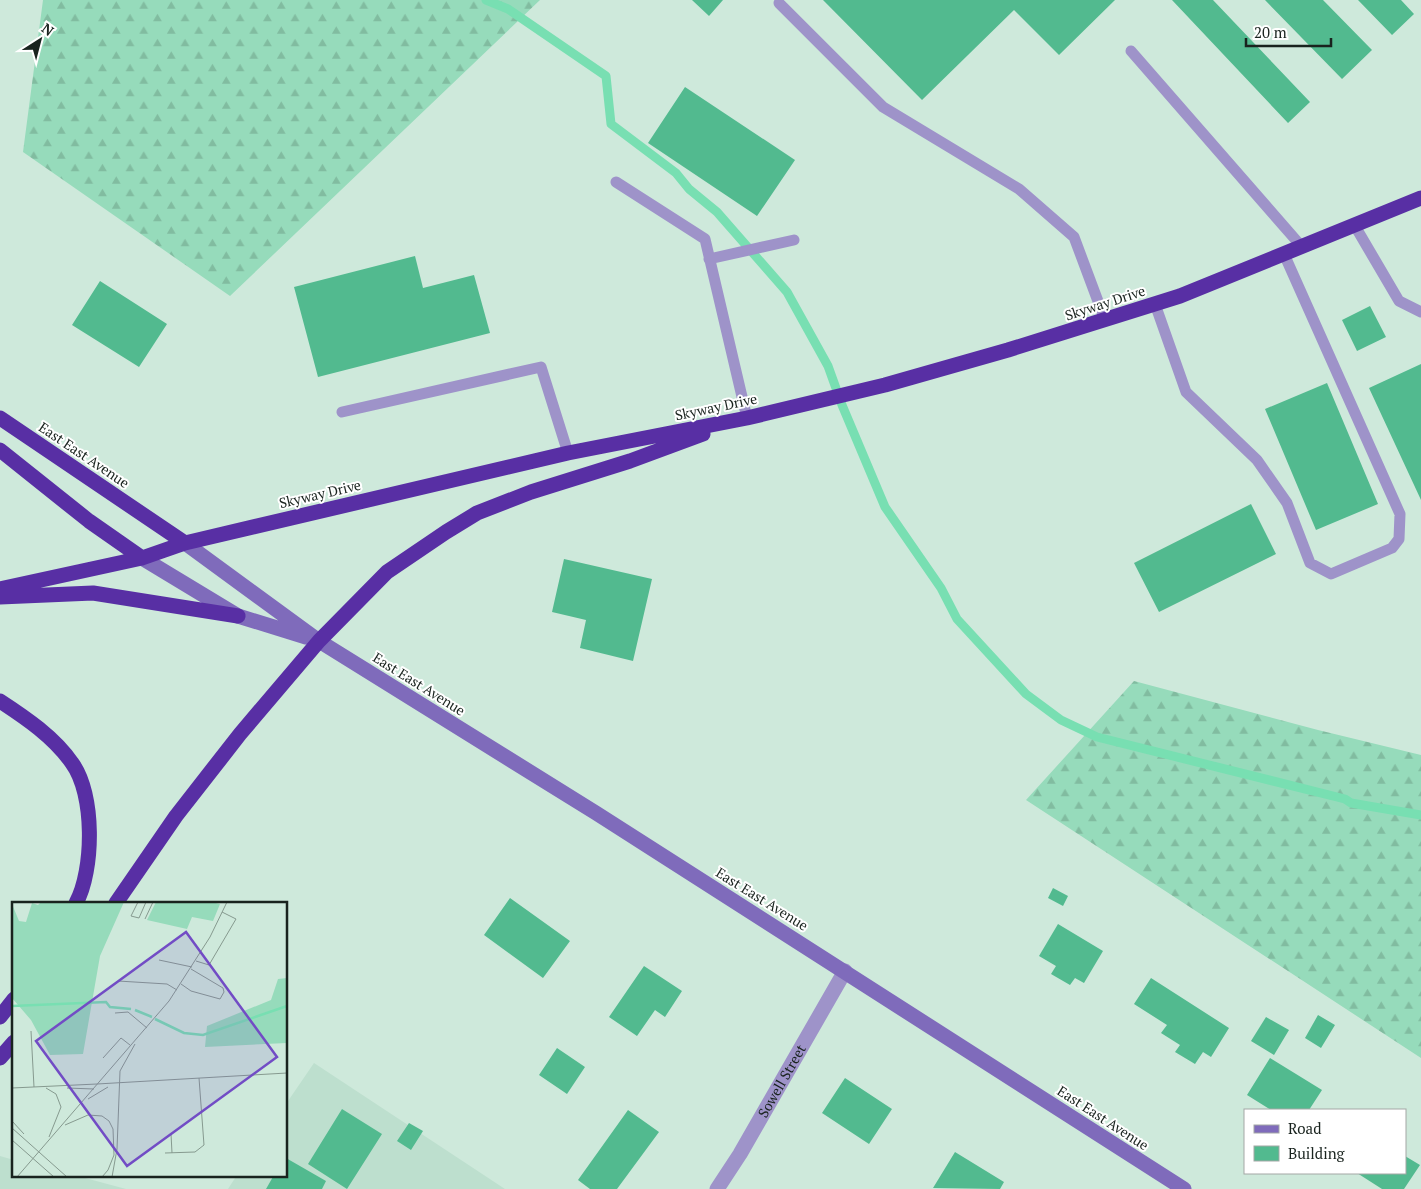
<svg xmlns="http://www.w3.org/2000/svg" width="1421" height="1189" font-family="'PT Serif',serif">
  <defs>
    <pattern id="forest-firs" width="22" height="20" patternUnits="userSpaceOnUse" patternTransform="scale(1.25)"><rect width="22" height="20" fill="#96dbbb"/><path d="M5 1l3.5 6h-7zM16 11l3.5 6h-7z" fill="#81bca0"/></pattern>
  </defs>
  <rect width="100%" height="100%" fill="#cee9db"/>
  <path fill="#bddfce" d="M314 1063 505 1189H228L237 1175H286V1104Z
    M0 1156 14 1160V1175H74L126 1189H0Z"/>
  <path fill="url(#forest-firs)" d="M43 0H540L230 296 23 152Z
    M1134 681 1318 730 1421 755V1058L1026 800Z"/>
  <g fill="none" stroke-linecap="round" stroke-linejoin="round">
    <path stroke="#78dfb2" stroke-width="9" d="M486 0 508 9 606 76 611 124 676 173 689 189 717 212 787 292 828 366 842 405 885 507 941 588 957 619 1026 694 1061 720 1097 737 1345 799 1351 803 1421 815"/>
  </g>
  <path fill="#52ba8f" d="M692 0H723L709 16Z
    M823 0H1115L1059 55 1014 10 922 100Z
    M1172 0H1213L1310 102 1288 123Z
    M1265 0H1323L1372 50 1342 79Z
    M1358 0H1401L1414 14 1392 35Z
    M685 87 795 160 757 216 648 143Z
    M415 256 423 288 474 275 490 333 318 377 294 287Z
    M100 281 167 324 139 367 72 325Z
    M1370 306 1386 337 1357 351 1342 320Z
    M1421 364V500L1369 388Z
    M1327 383 1378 504 1316 530 1265 409Z
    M1251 504 1276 554 1159 612 1134 563Z
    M564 559 652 579 633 661 580 648 586 620 552 612Z
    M1053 888 1068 896 1063 906 1048 898Z
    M510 898 570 941 543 978 484 935Z
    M1058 924 1103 951 1084 983 1075 978 1070 985 1051 974 1056 966 1039 956Z
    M644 966 682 991 665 1017 655 1010 637 1036 609 1017Z
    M1151 978 1229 1028 1211 1057 1203 1052 1195 1064 1175 1052 1180 1045 1161 1033 1167 1025 1134 1004Z
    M1318 1015 1335 1025 1321 1048 1305 1038Z
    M1266 1017 1289 1030 1274 1055 1251 1041Z
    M557 1048 585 1067 567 1094 539 1075Z
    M1270 1058 1322 1090 1309 1110H1271L1247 1095Z
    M845 1078 892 1109 869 1144 822 1113Z
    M342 1109 382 1134 347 1189 308 1164Z
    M628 1110 659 1132 617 1189H590L578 1180Z
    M409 1123 423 1131 411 1150 397 1141Z
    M955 1152 1004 1182 1000 1189 933 1188Z
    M1405 1156 1420 1165 1404 1189H1382L1357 1173H1405Z
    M286 1158 326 1181 322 1189H266L274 1175H286Z"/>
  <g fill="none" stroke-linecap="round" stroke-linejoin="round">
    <path stroke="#9e93c9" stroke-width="11" d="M779 3 883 107 1019 189 1074 237 1105 320
      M1131 51 1302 247
      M616 182 705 239 747 418
      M1355 226 1399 301 1421 312
      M709 259 794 240
      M1155 304 1186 392 1257 460 1287 503 1310 563 1331 574 1392 548 1399 539 1400 514 1284 254
      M342 412 541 367 568 453"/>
    <path stroke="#9e93c9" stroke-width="15" id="s1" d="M717 1189 740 1154 845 971"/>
    <path stroke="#7f6bbb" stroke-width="15" d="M185 543 319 641 596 813 1184 1189
      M142 558 238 616 306 637"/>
    <path stroke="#582fa4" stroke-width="15" d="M0 418 185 543
      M0 450 89 521 142 558
      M0 589 142 558 185 543 568 453 747 418 885 385 1008 350 1180 296 1421 198
      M0 597 93 593 238 616
      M0 701C26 718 54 737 72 763 95 794 94 870 76 903
      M116 903 176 816 240 734 319 641 387 572 446 532 477 513 531 492 630 461 703 434
      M0 1017 14 999
      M0 1058 14 1042"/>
  </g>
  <g text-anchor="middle" stroke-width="4" stroke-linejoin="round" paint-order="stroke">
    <g font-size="14" fill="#19231e" stroke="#fff">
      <text transform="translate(1105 303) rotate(-18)" y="5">Skyway Drive</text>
      <text transform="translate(716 407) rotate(-12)" y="5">Skyway Drive</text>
      <text transform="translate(84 455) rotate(34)" y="5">East East Avenue</text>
      <text transform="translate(320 494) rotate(-13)" y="5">Skyway Drive</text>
      <text transform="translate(419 684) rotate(32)" y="5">East East Avenue</text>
      <text transform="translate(762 899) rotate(32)" y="5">East East Avenue</text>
      <text dy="5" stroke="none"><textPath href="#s1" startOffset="126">Sowell Street</textPath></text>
      <text transform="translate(1103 1118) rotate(33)" y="5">East East Avenue</text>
    </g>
  </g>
  <g transform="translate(12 902)">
    <rect width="275" height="275" fill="#cee9db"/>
    <path d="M29 0H112L88 54 71 152 38 153 19 118 0 96V2L7 19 14 20 20 1 26 3ZM144 0H200L208 2 201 19 180 15 175 27 135 18ZM275 76V141L193 145 195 124 259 98 266 77Z" fill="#96dbbb"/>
    <path fill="none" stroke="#78dfb2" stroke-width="2.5" d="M0 104 94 100 98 105 119 107M123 108 140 115M143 117 172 131 191 133 275 104"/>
    <path fill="none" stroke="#869a8f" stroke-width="1" d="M126 0 119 14 127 16 134 0M133 17 141 0M147 58 180 65M184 59 197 63 224 17 210 10M106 79 155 82 165 88M169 82 179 89 208 97 212 90 211 86 179 67M103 111 116 110 135 126M19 129 22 185M91 156 109 136 118 143M85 182 275 171M0 186 85 182M34 186 44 192 49 205 37 235M55 186 82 187M76 197 96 185M0 219 12 232M53 223 76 213 90 214 97 219 101 227 102 253 96 268 90 275M0 226 55 275M159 232 160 251M0 238 42 275M153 251 183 250 192 243 187 176M5 275 157 99 198 35 215 0M100 275 105 247 108 169 123 142"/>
    <path fill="#724cc5" fill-opacity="0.15" stroke="#724cc5" stroke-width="2.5" d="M174 30 265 155 115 264 24 139Z"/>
    <rect width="275" height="275" fill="none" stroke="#19231e" stroke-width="2.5"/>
  </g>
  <rect x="1244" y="1109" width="162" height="65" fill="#ffffff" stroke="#a3a7a5"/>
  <rect x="1254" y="1125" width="25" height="8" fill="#7f6bbb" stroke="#a3a7a5"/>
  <text x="1288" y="1134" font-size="15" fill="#19231e">Road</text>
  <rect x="1254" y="1146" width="25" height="15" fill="#52ba8f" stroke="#a3a7a5"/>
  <text x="1288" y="1159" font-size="15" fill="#19231e">Building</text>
  <g transform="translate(40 40) rotate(36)" stroke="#ffffff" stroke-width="4" paint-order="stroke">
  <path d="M0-4L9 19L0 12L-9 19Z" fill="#19231e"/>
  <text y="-8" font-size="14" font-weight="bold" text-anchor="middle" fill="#19231e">N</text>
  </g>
  <path d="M1246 38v8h85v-8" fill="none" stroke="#19231e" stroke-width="2.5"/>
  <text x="1254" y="38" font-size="15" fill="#19231e" stroke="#ffffff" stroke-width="4" paint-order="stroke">20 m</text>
</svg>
